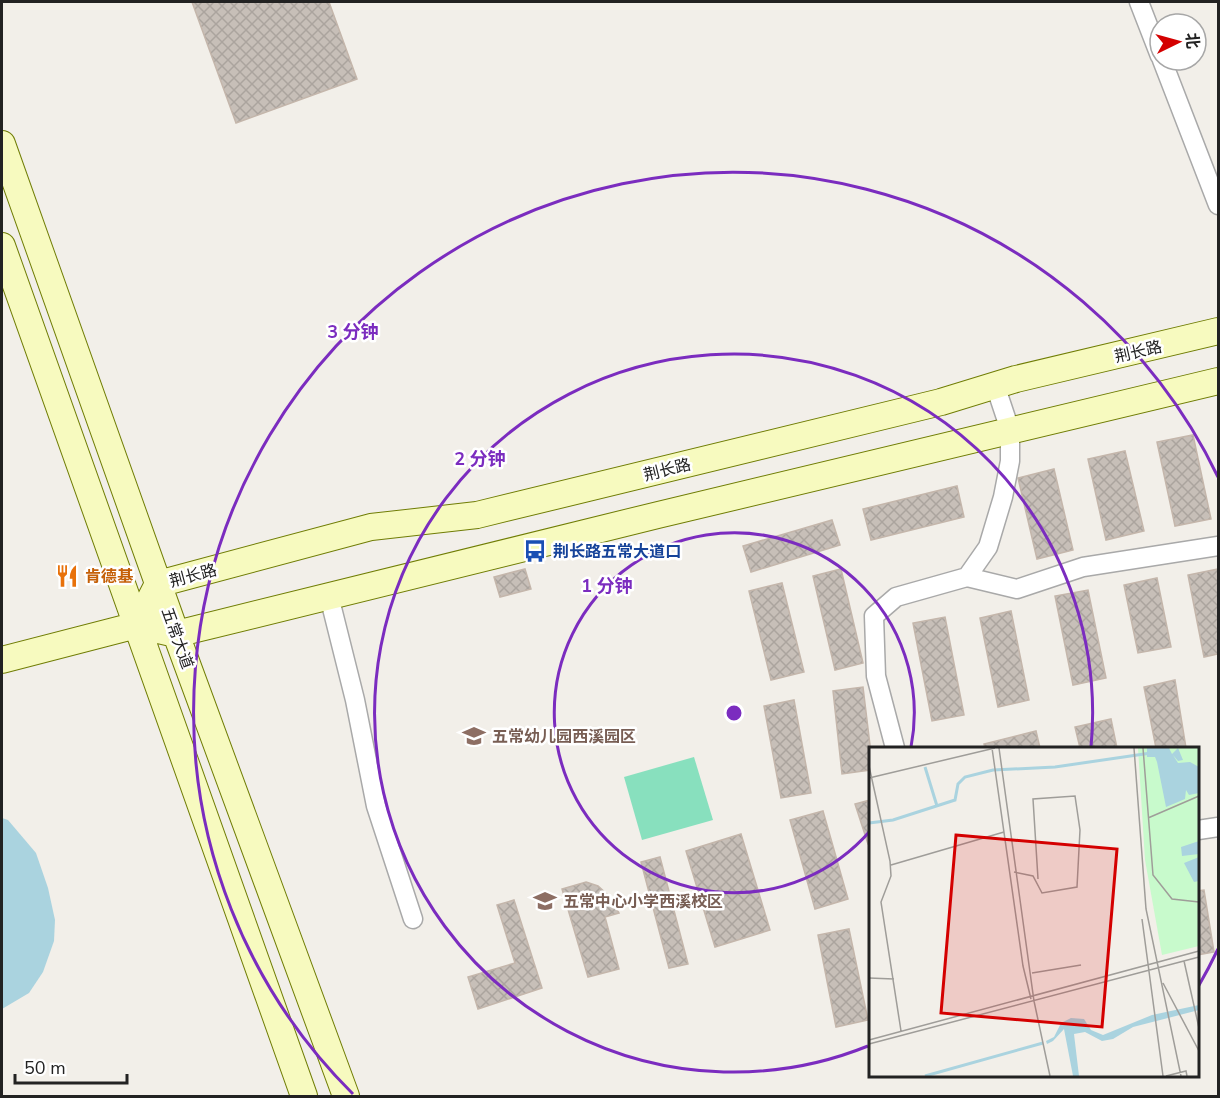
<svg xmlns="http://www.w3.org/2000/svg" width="1220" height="1098" font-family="'Nunito Sans','Noto Sans SC',sans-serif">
  <defs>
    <pattern id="building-cross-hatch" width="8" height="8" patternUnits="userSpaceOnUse" patternTransform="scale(1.5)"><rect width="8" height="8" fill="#c7bfb8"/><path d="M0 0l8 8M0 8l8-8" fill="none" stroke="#aba49e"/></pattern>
  </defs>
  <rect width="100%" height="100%" fill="#f2efe9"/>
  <path fill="#88e0be" d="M694 757 713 820 642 840 624 777Z"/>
  <path fill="#aad3df" d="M2 818 8 820 36 853 48 888 55 920 54 941 43 972 29 993 2 1009Z"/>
  <path fill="url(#building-cross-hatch)" stroke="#c4b6ab" stroke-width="1.5" d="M192 2H329L357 79 236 123Z
    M1193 435 1211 519 1175 526 1157 442Z
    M1125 451 1144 531 1106 540 1088 459Z
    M1054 469 1073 550 1037 559 1018 478Z
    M957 486 964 517 871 540 863 509Z
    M832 520 840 545 751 572 743 546Z
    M525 569 531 589 500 597 494 577Z
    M841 569 863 663 835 670 813 576Z
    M1218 569V654L1204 657 1188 575Z
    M1157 578 1171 647 1138 653 1124 585Z
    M782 583 804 672 771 680 749 591Z
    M1088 590 1106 678 1073 685 1055 596Z
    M1011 611 1029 700 998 707 980 618Z
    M945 617 964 715 932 721 913 623Z
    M1175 680 1186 748H1156L1144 687Z
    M863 687 870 745V770L842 774 833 691Z
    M794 700 811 793 781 798 764 706Z
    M1111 719 1117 748H1080L1075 727Z
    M1036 731 1040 748H985L984 744Z
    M870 800V844H868L855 804Z
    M823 811 848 899 815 909 790 820Z
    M741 834 770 930 715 947 686 851Z
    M660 857 688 964 669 968 641 862Z
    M586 882 598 886 609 896 619 913 605 917 619 969 588 977 562 889Z
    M1204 890 1214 952 1197 955V891Z
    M514 900 542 988 478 1009 468 977 515 963 497 905Z
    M849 929 868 1020 836 1027 818 935Z"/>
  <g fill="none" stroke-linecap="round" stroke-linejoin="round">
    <g stroke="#a9a9a9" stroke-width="21">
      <path id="minor" d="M1139 2 1160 56
        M1162 60 1218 205
        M967 577 988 547 1003 497 1010 461V430L995 385
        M329 596 355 700 376 806 413 919
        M895 748 876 676 874 616 896 597 967 577 1017 589 1083 567 1218 546
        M1198 830 1218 827"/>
    </g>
    <g stroke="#707d05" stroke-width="28">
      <path id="secondary" d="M2 144 176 634 346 1096
        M2 246 304 1096
        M137 625 158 584 371 527 477 515 941 402 1016 379 1218 331
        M2 660 137 625 176 634 658 515 1218 381"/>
    </g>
    <use href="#minor" stroke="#fff" stroke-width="18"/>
    <use href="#secondary" stroke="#f7fabf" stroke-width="26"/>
  </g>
  <g fill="none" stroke="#7b2cbf" stroke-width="3">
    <path d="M870 831A180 180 0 1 1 911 747"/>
    <path d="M868 1046A359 359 0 1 1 1091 747"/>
    <path d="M1218 949A539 539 0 0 1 1198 987M353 1094A539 539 0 1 1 1218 477"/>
  </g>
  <defs>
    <g id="bus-bare" transform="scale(1.8)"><path d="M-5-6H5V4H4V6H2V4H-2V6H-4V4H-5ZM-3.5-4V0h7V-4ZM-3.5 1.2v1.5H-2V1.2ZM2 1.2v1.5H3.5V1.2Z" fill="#1a4fb4" stroke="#fff" stroke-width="2.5" paint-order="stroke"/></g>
    <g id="restaurant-bare" transform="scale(1.8)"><path d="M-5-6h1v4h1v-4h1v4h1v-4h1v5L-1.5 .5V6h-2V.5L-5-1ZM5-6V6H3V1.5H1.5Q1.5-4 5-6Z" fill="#e8710a" stroke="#fff" stroke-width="2.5" paint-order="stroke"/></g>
    <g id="school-bare" transform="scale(1.8)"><path d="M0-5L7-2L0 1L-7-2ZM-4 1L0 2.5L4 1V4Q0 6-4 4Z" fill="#8d6e63" stroke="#fff" stroke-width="2.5" paint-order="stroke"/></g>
  </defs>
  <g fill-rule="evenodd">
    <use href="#bus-bare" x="535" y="551"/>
    <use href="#restaurant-bare" x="67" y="576"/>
    <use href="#school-bare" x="474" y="736"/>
    <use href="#school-bare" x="545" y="901"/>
  </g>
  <g text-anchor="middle" stroke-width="5" stroke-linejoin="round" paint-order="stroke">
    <g font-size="16" fill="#222" stroke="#fff">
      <text transform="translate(1138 351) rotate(-13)" y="6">荆长路</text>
      <text transform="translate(667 469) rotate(-14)" y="6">荆长路</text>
      <text transform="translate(193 575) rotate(-15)" y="6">荆长路</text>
      <text transform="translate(178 638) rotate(70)" y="6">五常大道</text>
    </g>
    <g font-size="16" font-weight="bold" fill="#164399" stroke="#fff" text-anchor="start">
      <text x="553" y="557">荆长路五常大道口</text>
    </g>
    <g font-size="16" font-weight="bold" fill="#c56008" stroke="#fff" text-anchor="start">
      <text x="85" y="582">肯德基</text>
    </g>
    <g font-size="16" font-weight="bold" fill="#785e54" stroke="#fff" text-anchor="start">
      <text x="492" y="742">五常幼儿园西溪园区</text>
      <text x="563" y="907">五常中心小学西溪校区</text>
    </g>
  </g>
  <g transform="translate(869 747)">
    <rect width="330" height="330" fill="#f2efe9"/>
    <path d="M269 1H330V199L293 208 276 113Z" fill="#c8facc"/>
    <path d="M278 1H300L303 7 309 1 314 13 309 14 304 8 309 16 321 15 330 20V46L320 48 317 43 316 52 297 60 288 15 286 10H278ZM330 94V107L313 109 312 100ZM330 110V134L325 135 315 116ZM330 258V263L264 280 244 292 233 294 216 285 205 287 210 329H204L195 282 184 294 178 297 177 294 185 290 192 276 202 271 215 272 222 283 234 288 283 268Z" fill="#aad3df"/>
    <path fill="none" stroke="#aad3df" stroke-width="3" d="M56 20 68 59M0 76 24 73 86 53 89 37 96 30 124 23 186 20 282 6M56 329 174 296"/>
    <path fill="none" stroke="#9f9d99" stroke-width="1.5" d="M123 1 154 219 162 252M130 1 165 254 181 329M265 1 277 162 312 329M274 1 284 128 303 152 330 155M0 19 21 114 22 129 12 155 32 284M0 31 126 1M279 71 330 49M22 118 135 85M145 125 164 129 173 146 208 140 211 83 206 49 164 52 169 132M273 172 294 329M315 214 330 281M163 226 212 218M0 231 25 232M294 236 330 304M0 293 330 204M0 297 330 210M297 329 317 324 318 329"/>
    <path fill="#d40000" fill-opacity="0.15" stroke="#d40000" stroke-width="3" d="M87 88 248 102 233 280 72 266Z"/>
    <rect width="330" height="330" fill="none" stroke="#222" stroke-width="3"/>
  </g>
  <circle cx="734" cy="713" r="9" fill="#7b2cbf" stroke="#fff" stroke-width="3"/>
  <g font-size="18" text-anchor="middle" font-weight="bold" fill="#7b2cbf" stroke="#fff" stroke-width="5" stroke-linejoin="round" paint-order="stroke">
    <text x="353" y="338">3 分钟</text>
    <text x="480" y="465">2 分钟</text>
    <text x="607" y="592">1 分钟</text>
  </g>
  <rect width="1220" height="1098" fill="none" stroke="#222222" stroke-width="6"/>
  <g transform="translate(1178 42) rotate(85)"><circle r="28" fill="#ffffff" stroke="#a7a7a7" stroke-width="1.5"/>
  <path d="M0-4.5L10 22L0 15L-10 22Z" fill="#d40000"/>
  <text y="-9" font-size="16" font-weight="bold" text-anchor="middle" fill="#222222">北</text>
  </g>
  <path d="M15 1074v9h112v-9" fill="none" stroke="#222222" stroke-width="3"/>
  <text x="24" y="1074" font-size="18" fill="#222222" stroke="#ffffff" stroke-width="4.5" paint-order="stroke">50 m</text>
</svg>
